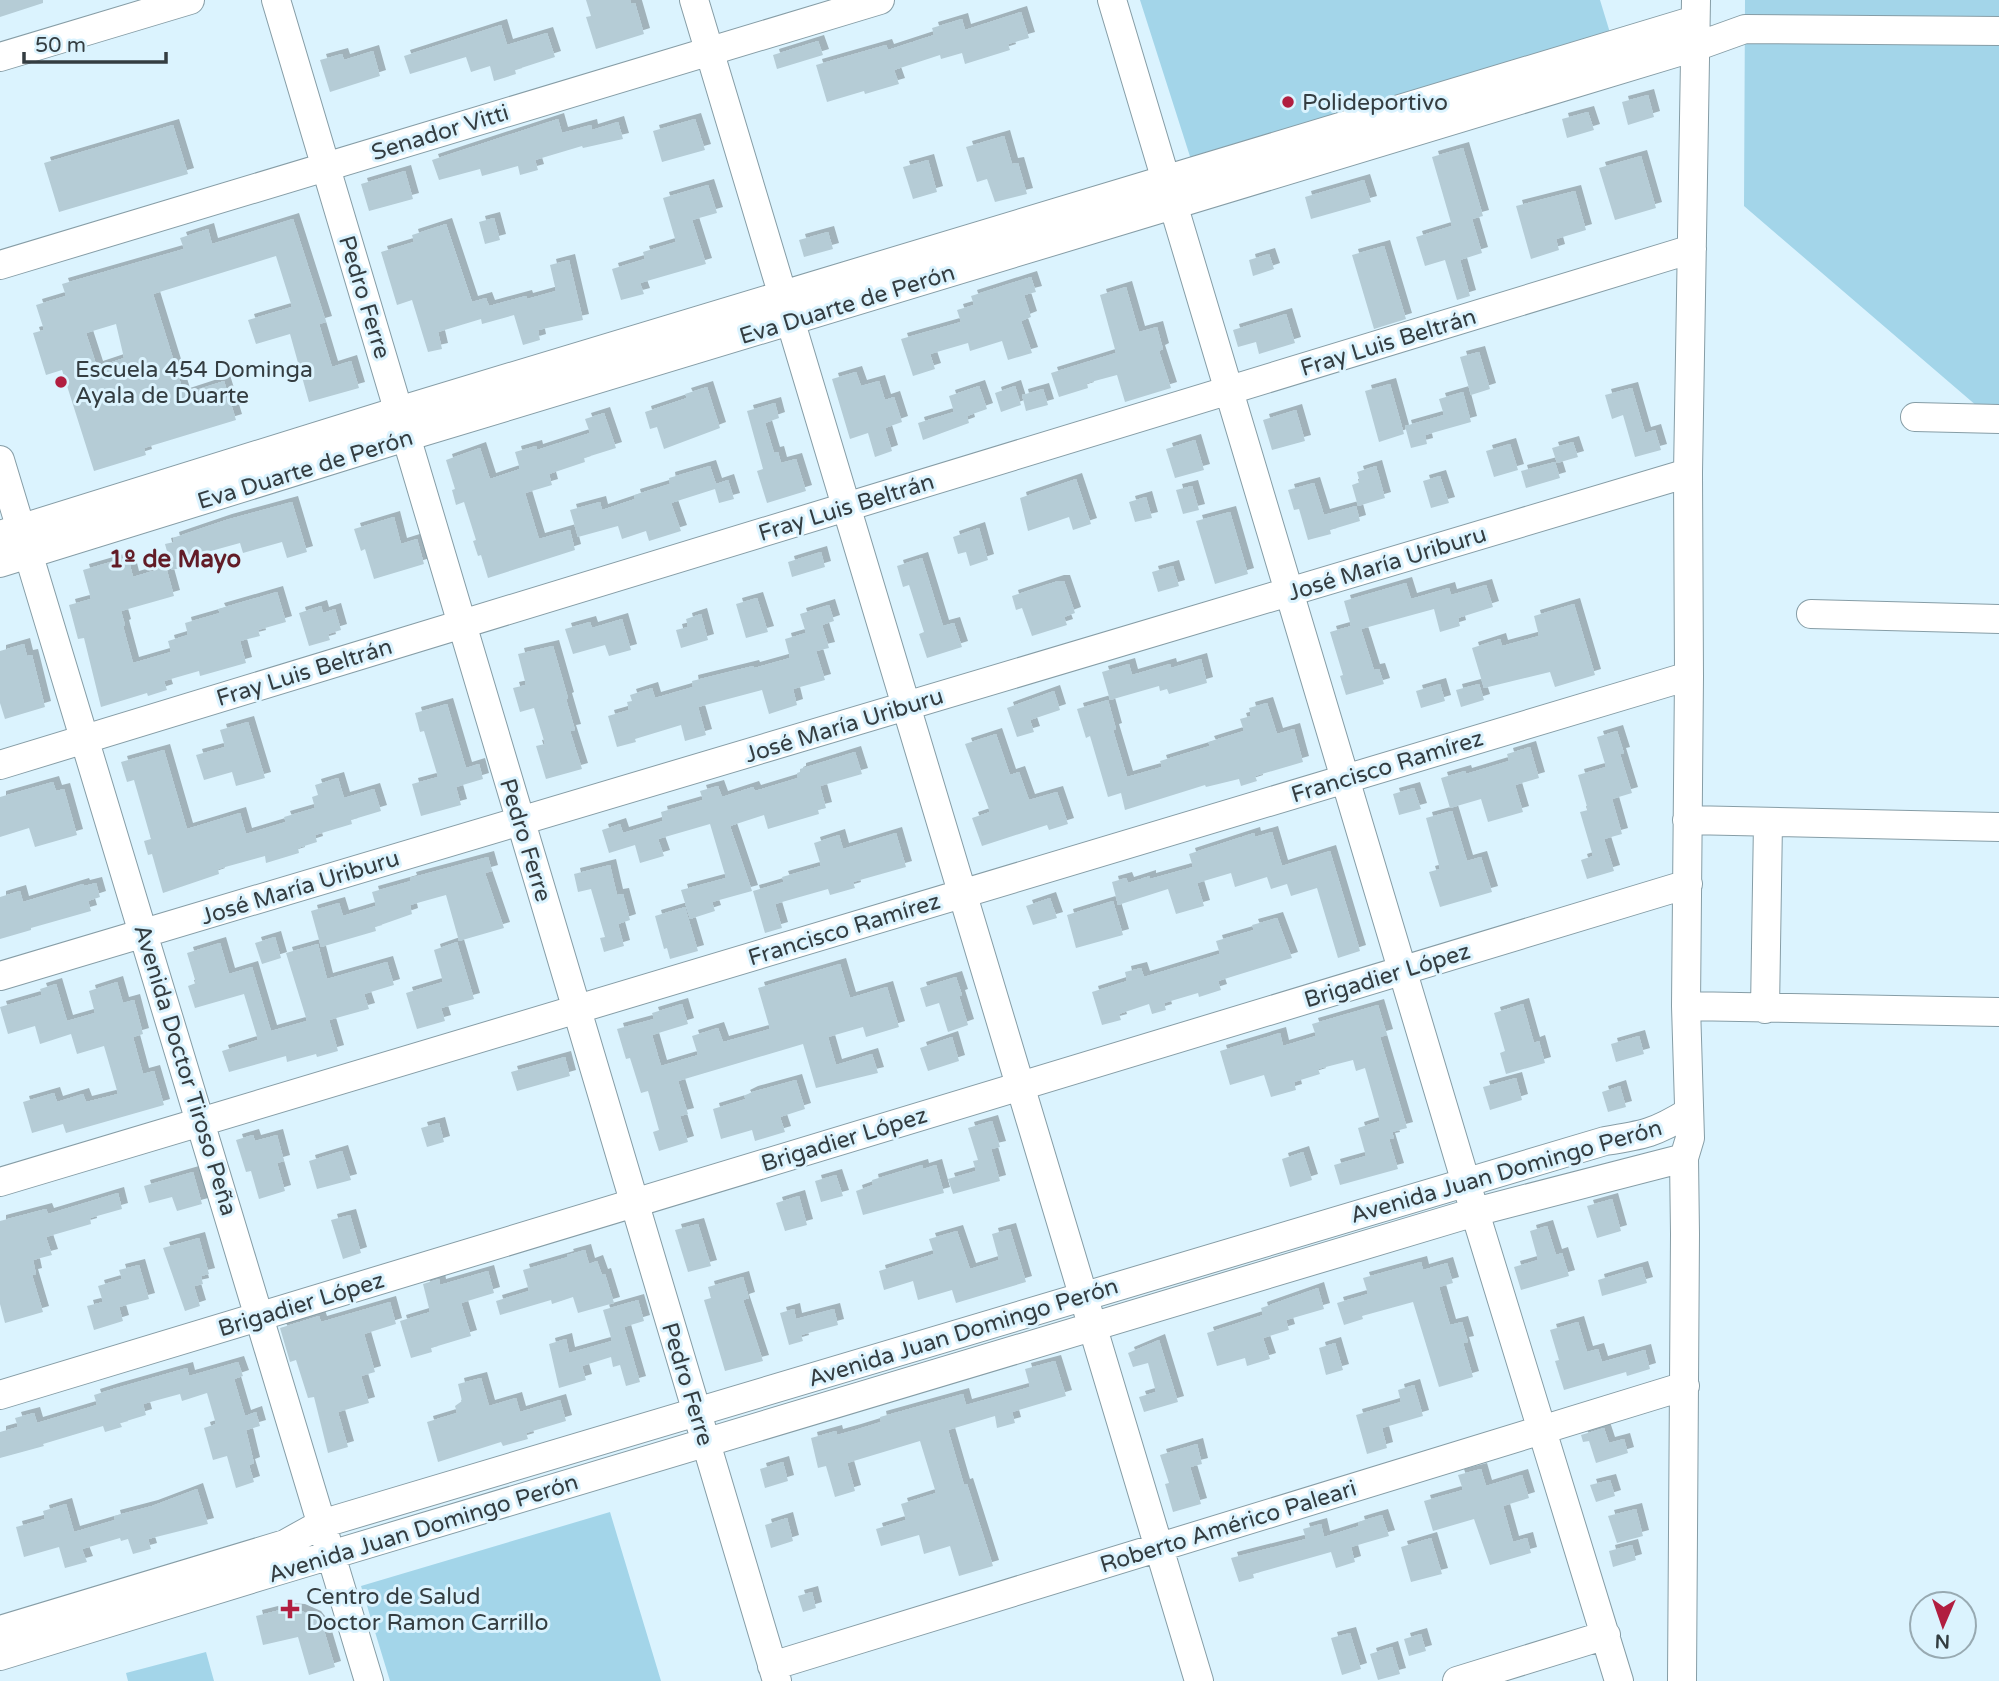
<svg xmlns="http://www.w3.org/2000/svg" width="1999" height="1681" font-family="'Varela Round',sans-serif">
  <defs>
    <filter id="shadow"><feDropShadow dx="6" dy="-6" stdDeviation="0" flood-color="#0004"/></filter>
  </defs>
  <rect width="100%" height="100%" fill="#dbf3fe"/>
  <path fill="#a3d5e9" d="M1140 0H1600L1611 36 1194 169Z
    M1745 0H1999V425L1744 206Z
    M610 1512 661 1681H390L361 1586Z
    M206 1652 214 1681H128L126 1673Z"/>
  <path fill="#b5ccd6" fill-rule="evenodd" filter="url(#shadow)" d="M0 0H43V3L0 17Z
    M586 0H630L631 4 635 3 644 34 596 49 586 17 591 16Z
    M1021 12 1029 38 1008 44 1010 50 965 64 962 53 941 59 940 55 894 70 899 84 865 94 864 91 827 102 816 65 886 45 888 50 934 35 932 28 962 19 965 30Z
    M501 25 507 45 547 33 555 57 515 70 516 74 494 81 490 66 471 72 466 57 410 74 404 56Z
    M818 41 823 55 777 69 773 55Z
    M373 51 380 76 330 92 320 60 342 54 344 60Z
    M1648 95 1654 117 1628 125 1622 102Z
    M1588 112 1594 130 1567 138 1562 119Z
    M558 119 562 133 591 125 592 130 618 122 623 139 583 148 582 146 535 160 538 170 520 175 518 166 482 176 480 169 439 180 432 160Z
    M695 119 705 150 662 162 653 131Z
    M173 125 188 174 59 212 44 163Z
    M1004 136 1012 164 1018 163 1027 194 995 202 987 179 977 182 966 147Z
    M1463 148 1483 216 1472 219 1482 253 1460 260 1470 296 1457 300 1445 260 1425 266 1416 237 1452 226 1432 157Z
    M1641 156 1656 208 1615 220 1599 168Z
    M928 160 937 192 913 199 903 167Z
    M405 171 413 199 369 211 361 184Z
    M1364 180 1371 202 1311 219 1305 197Z
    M708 185 717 213 692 220 706 264 640 283 644 294 621 300 612 269 645 259 643 252 676 242 663 198Z
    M1575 191 1586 230 1556 239 1559 250 1531 259 1516 206Z
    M494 218 500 240 485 244 479 222Z
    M293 219 326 322 319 324 332 367 351 361 359 388 309 402 290 334 256 344 248 320 292 307 276 256 153 294 184 394 224 381 236 420 144 448 146 455 94 471 62 370 46 375 33 333 44 330 36 305 66 296 62 284 184 249 180 238 208 229 212 244ZM116 324 124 358 97 367 86 333Z
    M446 224 472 302 486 298 489 306 526 296 527 299 556 291 550 265 569 260 583 320 538 330 540 340 523 345 514 315 482 324 481 319 438 332 442 349 428 352 412 300 397 305 381 252 414 242 412 235Z
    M828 232 833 249 804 257 799 240Z
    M1384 246 1406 319 1374 329 1352 255Z
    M1269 254 1274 269 1253 276 1249 260Z
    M1031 277 1036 292 1024 295 1031 317 1021 321 1032 353 1008 360 1002 341 970 351 968 343 930 354 935 369 913 376 901 339 961 322 957 310 974 305 971 296Z
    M1126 287 1139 332 1157 327 1163 349 1159 351 1171 388 1125 402 1117 375 1087 383 1088 388 1059 397 1051 373 1116 353 1100 295Z
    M1286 314 1295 343 1259 354 1256 342 1238 347 1233 330Z
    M1479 352 1490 389 1471 395 1460 357Z
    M856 372 861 386 879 381 885 400 894 397 902 422 885 428 892 451 875 457 868 433 850 439 832 379Z
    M1390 384 1404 434 1379 442 1365 391Z
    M979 386 987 409 967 416 969 423 923 440 918 423 954 412 949 396Z
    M1015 386 1021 405 1001 412 995 393Z
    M707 387 720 428 664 449 657 427 650 429 645 412 687 398 685 394Z
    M1632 388 1645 433 1655 430 1661 450 1635 457 1623 415 1612 419 1605 395Z
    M1043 389 1048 405 1026 411 1022 395Z
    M1463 392 1471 422 1425 435 1427 444 1411 448 1405 426 1444 415 1439 399Z
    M775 403 779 418 765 423 774 453 778 452 781 463 796 459 806 491 767 503 757 471 763 469 747 411Z
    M1296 410 1305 441 1272 450 1263 420Z
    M604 413 616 448 584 458 585 462 549 474 552 485 525 493 539 539 570 530 575 550 488 578 481 555 478 556 473 541 476 540 464 502 456 505 452 490 455 489 446 460 480 448 490 479 520 469 515 452 536 446 537 450 590 433 585 419Z
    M1195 440 1204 470 1175 478 1166 449Z
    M1573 442 1578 457 1557 463 1552 448Z
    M1510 444 1518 470 1494 477 1486 451Z
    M1555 462 1560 478 1526 488 1521 471Z
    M710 466 716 484 728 480 734 499 719 503 715 489 671 503 681 531 649 541 646 531 622 539 618 526 578 537 570 510 600 502 602 510 635 499 634 495 670 484 669 478Z
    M1376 466 1385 498 1358 506 1352 485 1360 482 1357 472Z
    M1440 476 1449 503 1431 508 1423 481Z
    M1076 479 1091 524 1073 530 1069 517 1028 531 1020 498Z
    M1314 483 1324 515 1356 506 1360 521 1330 530 1331 534 1308 540 1299 509 1294 510 1288 490Z
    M1192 486 1199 510 1183 514 1176 490Z
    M1146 497 1152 518 1135 522 1129 502Z
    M292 502 307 552 287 558 282 542 243 553 240 543 200 554 202 562 172 570 165 544 174 542 173 538 226 520Z
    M1230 512 1248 574 1215 584 1196 521Z
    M394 517 401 544 417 539 424 564 374 579 365 549 361 551 354 529Z
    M979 528 988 560 970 566 966 552 958 554 953 537Z
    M821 552 825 567 792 577 788 562Z
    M128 557 133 577 166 567 174 596 121 611 125 625 123 626 133 663 171 652 168 641 188 635 185 623 220 613 218 609 277 592 286 622 258 630 260 636 240 641 246 663 200 676 199 671 164 681 167 690 148 696 147 693 101 707 84 638 78 639 69 605 91 599 83 570Z
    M922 558 943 626 954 623 962 647 927 658 919 634 924 632 909 585 903 587 897 566Z
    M1173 566 1179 586 1158 592 1152 572Z
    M1058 581H1064L1075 613 1064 617 1067 625 1032 636 1022 608 1016 610 1012 596Z
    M1406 583 1411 599 1449 588 1451 595 1486 585 1493 607 1458 618 1460 626 1440 632 1434 609 1361 629 1374 670 1379 669 1384 684 1346 695 1340 676 1343 675 1330 632 1351 626 1344 601Z
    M757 598 768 632 746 638 736 604Z
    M1574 604 1595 675 1555 687 1550 672 1484 688 1472 648 1500 639 1502 646 1539 636 1534 616Z
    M829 605 834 621 822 625 829 648 816 651 825 680 793 689 797 705 769 714 762 690 698 707 706 735 685 741 681 725 635 739 636 742 617 747 608 716 629 710 627 702 632 701 630 695 652 688 655 698 693 687 692 681 753 666 754 668 790 658 785 639 806 633 800 614Z
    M321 606 323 613 335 609 341 630 328 634 330 640 309 646 299 613Z
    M701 614 708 640 681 648 676 630 688 627 686 619Z
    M622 619 631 650 609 656 605 645 573 654 565 629 590 622 592 628Z
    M24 644 27 656 32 655 45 707 5 719 0 703V651Z
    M553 646 568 698 566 699 575 730 570 731 582 769 546 779 536 746 545 744 534 708 520 712 513 688 526 685 518 654Z
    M1201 659 1207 683 1169 694 1167 689 1160 691 1159 686 1110 700 1102 672 1129 664 1132 675 1170 664 1171 668Z
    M1440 684 1445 701 1421 708 1416 691Z
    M1479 684 1484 700 1461 707 1456 690Z
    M1054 691 1060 710 1030 720 1034 732 1017 737 1007 708Z
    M1108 700 1116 729 1113 730 1127 777 1162 767 1160 761 1210 746 1208 742 1244 731 1240 719 1251 716 1249 708 1267 703 1277 734 1294 729 1303 762 1255 776 1257 781 1241 786 1239 779 1206 787 1205 785 1125 810 1121 793 1108 797 1090 736 1086 738 1077 709Z
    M447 704 466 768 479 764 483 779 456 787 461 805 421 816 412 784 438 777 424 731 420 732 415 713Z
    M248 722 265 778 236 786 232 772 204 780 196 755 225 747 220 730Z
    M1617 731 1624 753 1620 754 1632 793 1612 799 1622 834 1604 839 1614 871 1587 879 1581 860 1593 856 1580 812 1588 810 1578 775 1606 767 1597 737Z
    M996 734 1010 775 1019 772 1029 800 1057 792 1068 824 1049 830 1047 825 982 846 972 818 990 812 965 744Z
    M1530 747 1539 778 1515 785 1523 812 1488 822 1481 799 1450 808 1441 778 1465 771 1466 774 1509 761 1507 754Z
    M164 750 187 829 240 813 246 834 286 822 284 817 315 808 312 797 318 795 315 785 338 778 344 798 374 789 381 811 351 820 352 824 315 835 317 842 298 848 299 853 266 863 265 856 218 869 219 874 163 893 152 854 148 855 144 841 151 839 134 780 127 782 121 762Z
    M855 752 862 774 820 786 826 808 818 810 819 814 768 829 764 815 730 826 752 891 712 902 715 911 690 919 681 890 726 878 710 824 658 839 664 856 640 863 635 845 609 853 602 830 620 824 623 833 663 821 661 812 703 800 700 791 718 786 722 797 753 787 755 791 798 778 797 773 800 772V769Z
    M53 782 56 791 64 789 77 835 35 847 29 828 0 837V797Z
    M1414 788 1421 809 1399 815 1393 794Z
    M1452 811 1467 861 1481 857 1492 892 1440 907 1429 872 1440 869 1426 818Z
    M1272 832 1282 866 1330 851 1360 951 1338 958 1317 888 1291 896 1287 884 1271 889 1267 877 1235 887 1231 873 1197 883 1204 906 1176 914 1168 889 1118 905 1112 882 1126 878 1128 883 1150 876V879L1193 867 1189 854 1254 833 1255 837Z
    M896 833 906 867 853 882 855 888 830 895 828 889 775 904 782 928 765 933 753 891 784 882 782 877 821 866 814 843 839 835 843 849Z
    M488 857 492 871 485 873 504 928 459 941 446 895 410 905 412 914 375 927 376 931 321 947 311 911 339 903 343 916 376 906 372 892 411 881 410 878Z
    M610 865 617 895 623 894 630 920 618 924 624 946 604 952 600 938 605 937 591 889 578 892 574 874Z
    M96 883 100 897 88 901 91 911 31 928V930L0 939V897L20 891 23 902 83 884 84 886Z
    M1050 898 1057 918 1033 925 1026 906Z
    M1113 901 1123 935 1076 948 1067 915Z
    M685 907 698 951 670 959 667 948 664 949 655 916Z
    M1277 918 1292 958 1218 981 1221 990 1199 997 1198 993 1164 1003 1166 1010 1152 1014 1149 1004 1119 1014 1121 1020 1102 1025 1092 992 1127 981 1125 972 1141 968 1144 977 1220 954 1216 941 1254 930 1252 925Z
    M275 937 281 958 262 964 255 943Z
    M457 942 474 999 441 1008 445 1021 417 1029 406 993 443 982 434 950Z
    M220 943 229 974 252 967 271 1031 307 1021 286 953 318 944 327 979 387 962 394 985 364 994 369 1009 329 1020 338 1051 317 1057 316 1054 287 1062 286 1056 229 1072 222 1051 258 1040 244 994 195 1008 188 986 196 983 187 953Z
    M840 964 850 998 887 987 899 1027 866 1037 863 1027 828 1037 836 1065 872 1054 878 1073 816 1088 803 1044 678 1081 688 1114 680 1116 688 1142 659 1151 653 1132 659 1130 648 1091 641 1093 630 1058 626 1059 617 1029 654 1019 652 1013 682 1004 688 1024 652 1035 661 1066 698 1055 692 1036 718 1028 723 1042 770 1029 758 988Z
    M956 977 962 995 959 996 968 1025 948 1032 939 1003 926 1007 920 988Z
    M117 982 123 1003 134 1000 143 1034 133 1037 143 1074 154 1071 164 1105 66 1133 63 1124 32 1133 23 1102 54 1093 57 1102 83 1094 86 1102 118 1094 104 1046 77 1054 71 1034 40 1044 35 1026 8 1034 0 1007 42 995 40 989 56 984 67 1021 95 1013 89 991Z
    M1523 1004 1534 1043 1539 1041 1545 1063 1506 1074 1500 1053 1505 1051 1494 1013Z
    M1378 1005 1387 1035 1380 1037 1407 1128 1392 1132 1394 1138 1389 1139 1398 1169 1340 1185 1334 1165 1366 1156 1358 1128 1380 1121 1365 1068 1356 1071 1353 1060 1318 1069 1320 1074 1294 1082 1296 1090 1271 1097 1264 1075 1230 1085 1220 1051 1280 1033 1283 1046 1316 1036 1312 1024Z
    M1639 1036 1644 1054 1616 1062 1611 1044Z
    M952 1037 959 1061 928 1071 920 1048Z
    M565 1057 570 1076 517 1091 511 1072Z
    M1516 1078 1522 1100 1490 1110 1483 1087Z
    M796 1080 805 1109 780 1117 785 1132 755 1141 752 1130 721 1139 713 1109 746 1099 744 1096 752 1092Z
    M1620 1086 1626 1107 1608 1112 1602 1092Z
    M992 1121 1000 1147 991 1149 1000 1181 953 1194 948 1179 976 1171 973 1161 978 1160 968 1128Z
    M439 1123 444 1142 427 1147 421 1128Z
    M253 1135 255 1141 277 1135 284 1161 277 1163 285 1191 259 1199 251 1171 246 1172 236 1140Z
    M342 1151 351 1180 317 1189 309 1161Z
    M1303 1152 1312 1180 1290 1187 1282 1159Z
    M922 1165 923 1169 936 1165 944 1193 863 1215 856 1191 873 1185 872 1180Z
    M193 1172 202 1204 177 1211 172 1197 149 1203 144 1186Z
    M836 1175 843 1196 821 1202 815 1181Z
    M118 1193 122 1209 90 1218 91 1224 46 1237 52 1255 33 1260 36 1274 32 1275 43 1312 5 1323 0 1304V1221L46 1209 48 1214Z
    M799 1196 807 1225 785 1231 776 1203Z
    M1612 1199 1621 1231 1597 1238 1587 1206Z
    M350 1215 361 1253 343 1259 331 1220Z
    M698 1224 711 1266 688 1272 675 1230Z
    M1547 1226 1556 1255 1562 1253 1569 1276 1521 1290 1514 1267 1538 1260 1530 1231Z
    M1010 1229 1026 1282 956 1303 952 1290 918 1300 913 1281 884 1290 879 1271 934 1254 929 1239 957 1231 970 1269 999 1260 992 1234Z
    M199 1238 209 1274 201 1276 203 1284 194 1286 200 1306 185 1311 163 1248Z
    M585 1250 589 1264 597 1261 602 1275 605 1274 614 1303 578 1313 573 1297 552 1304 551 1300 500 1315 496 1301 529 1291 523 1270 568 1257 567 1255Z
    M1421 1262 1423 1270 1447 1263 1453 1283 1439 1287 1450 1325 1462 1322 1468 1342 1463 1343 1473 1377 1439 1387 1413 1302 1362 1316 1363 1319 1344 1325 1337 1303 1368 1294 1363 1278Z
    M139 1265 149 1299 119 1307 123 1321 94 1330 87 1306 103 1302 98 1286 122 1279 119 1270Z
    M1642 1267 1647 1283 1602 1296 1598 1280Z
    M488 1271 494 1293 461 1303 471 1336 431 1348 432 1352 411 1358 400 1321 430 1312 423 1284 439 1279 440 1285Z
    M743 1277 749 1298 743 1300 763 1361 725 1371 704 1300 711 1298 708 1287Z
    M1318 1288 1324 1309 1286 1320 1289 1330 1263 1338 1270 1359 1247 1366 1245 1358 1217 1366 1207 1333 1263 1315 1261 1308Z
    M638 1300 644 1321 624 1327 640 1382 626 1386 620 1365 613 1367 611 1357 582 1366 586 1380 559 1388 549 1344 566 1339 569 1353 612 1341 603 1310Z
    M390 1302 396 1324 364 1334 375 1372 361 1376 369 1403 338 1412 348 1447 328 1453 314 1397 308 1398 296 1360 290 1362 280 1328 319 1316 321 1322Z
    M794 1309 796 1319 834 1309 838 1325 801 1335 803 1341 789 1345 780 1313Z
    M1578 1322 1587 1352 1598 1349 1602 1362 1645 1350 1650 1369 1627 1376 1626 1372 1564 1390 1555 1361 1559 1360 1550 1330Z
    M1159 1340 1178 1402 1144 1412 1139 1397 1156 1392 1148 1363 1133 1367 1128 1353Z
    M1335 1343 1343 1370 1326 1375 1319 1348Z
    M1055 1361 1066 1396 1012 1412 1015 1423 997 1428 995 1416 948 1430 964 1485 967 1484 993 1566 959 1576 950 1546 924 1554 919 1535 881 1546 876 1529 906 1520 901 1504 936 1493 920 1441 847 1463 855 1491 835 1497 826 1466 818 1468 811 1438 836 1431 837 1435 855 1430 881 1422 880 1417 963 1394 966 1405 1030 1387 1025 1369Z
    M238 1362 243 1376 234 1379 245 1416 256 1412 260 1426 246 1430 254 1463 249 1465 254 1482 236 1488 227 1456 213 1460 204 1428 216 1424 207 1393 182 1401 180 1394 143 1404 146 1415 120 1423 122 1427 105 1432 103 1426 43 1444 44 1446 0 1458V1432L18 1427 15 1418 34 1413 37 1423 97 1405 94 1395 113 1389 187 1368 189 1376Z
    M481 1378 489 1406 516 1398 520 1412 560 1400 566 1421 526 1433 528 1439 503 1446 501 1442 438 1462 427 1422 457 1413 455 1406 462 1401 458 1384Z
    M1414 1385 1423 1416 1382 1428 1387 1448 1367 1454 1356 1415 1401 1402 1398 1390Z
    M1604 1428 1609 1443 1624 1439 1628 1453 1596 1463 1589 1441 1583 1442 1581 1435Z
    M1197 1444 1202 1464 1190 1467 1201 1504 1173 1512 1165 1484 1169 1483 1160 1455Z
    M783 1462 788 1481 765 1488 760 1469Z
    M1481 1469 1486 1486 1522 1475 1529 1498 1503 1506 1513 1542 1527 1538 1531 1553 1490 1565 1474 1519 1433 1531 1424 1501 1463 1490 1458 1475Z
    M1610 1480 1615 1496 1596 1502 1590 1485Z
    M197 1489 208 1524 148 1539 151 1549 133 1554 128 1539 121 1541 120 1538 82 1549 87 1562 65 1568 59 1547 24 1557 16 1527 45 1519 43 1511 66 1504 74 1532 115 1520 114 1516 152 1506Z
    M1636 1509 1643 1536 1617 1543 1608 1516Z
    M1382 1515 1389 1536 1351 1547 1355 1562 1336 1568 1331 1552 1253 1574 1254 1578 1239 1582 1231 1558 1306 1539 1303 1529 1321 1524 1324 1537 1359 1526 1358 1522Z
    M787 1518 793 1541 771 1548 765 1525Z
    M1431 1538 1442 1574 1411 1582 1401 1547Z
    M1632 1545 1636 1560 1613 1567 1609 1551Z
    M812 1592 816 1608 803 1612 798 1596Z
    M284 1609 299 1610 315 1617 323 1627 335 1667 309 1675 298 1637 263 1645 256 1616Z
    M1350 1633 1361 1669 1342 1675 1331 1638Z
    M1421 1634 1426 1651 1409 1656 1404 1639Z
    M1392 1647 1400 1674 1378 1680 1370 1654Z"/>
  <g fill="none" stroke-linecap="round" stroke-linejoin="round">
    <g stroke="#869da6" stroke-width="30">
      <path id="minor" d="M276 0 777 1681
        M694 0 1199 1681
        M1112 0 1466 1183 1619 1681
        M0 57 190 0
        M0 265 880 0
        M1915 417 1999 419
        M0 460 369 1681
        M0 535 398 411 1695 20
        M0 563 406 437 1695 47 1745 29 1999 31
        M1811 614 1999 619
        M0 765 1692 249
        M1687 820 1999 827
        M0 976 1688 473
        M1686 1006 1999 1012
        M1765 1009 1768 822
        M0 1182 1689 676
        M0 1395 1688 884
        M0 1630 285 1544 321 1524 1605 1141C1644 1135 1655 1133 1689 1112
        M0 1656 274 1572 1475 1212 1684 1158
        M772 1666 1685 1386
        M1457 1681 1606 1635
        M1682 1681 1685 1234 1684 1158 1690 1138 1686 1006 1689 676 1688 473 1696 0"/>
    </g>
    <use href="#minor" stroke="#fff" stroke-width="28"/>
  </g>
  <g fill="#b11e40" stroke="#dbf3fe" stroke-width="2.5">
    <circle cx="1288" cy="102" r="7"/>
    <circle cx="61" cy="382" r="7"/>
    <path d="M286.5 1598.5h7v7h7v7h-7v7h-7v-7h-7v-7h7z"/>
  </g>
  <g text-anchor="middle" stroke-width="6" stroke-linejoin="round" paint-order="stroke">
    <g font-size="23" fill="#343d41" stroke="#dbf3fe" text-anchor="start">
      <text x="1302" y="110">Polideportivo</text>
      <text x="75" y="377">Escuela 454 Dominga<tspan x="75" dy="26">Ayala de Duarte</tspan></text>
      <text x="306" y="1604">Centro de Salud<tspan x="306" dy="26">Doctor Ramon Carrillo</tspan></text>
    </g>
    <g font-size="23" fill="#343d41" stroke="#dbf3fe">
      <text transform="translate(440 132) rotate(-17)" y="8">Senador Vitti</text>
      <text transform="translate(365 297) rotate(73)" y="8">Pedro Ferre</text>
      <text transform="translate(847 304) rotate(-17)" y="8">Eva Duarte de Perón</text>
      <text transform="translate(1388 342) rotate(-17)" y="8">Fray Luis Beltrán</text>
      <text transform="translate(305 469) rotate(-17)" y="8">Eva Duarte de Perón</text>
      <text transform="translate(846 507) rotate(-17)" y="8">Fray Luis Beltrán</text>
      <text transform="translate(1387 563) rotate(-17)" y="8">José María Uriburu</text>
      <text transform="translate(304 672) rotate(-17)" y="8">Fray Luis Beltrán</text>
      <text transform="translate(844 725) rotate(-17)" y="8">José María Uriburu</text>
      <text transform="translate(1387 766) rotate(-17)" y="8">Francisco Ramírez</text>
      <text transform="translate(526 840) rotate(73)" y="8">Pedro Ferre</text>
      <text transform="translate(300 887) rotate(-17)" y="8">José María Uriburu</text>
      <text transform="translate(844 929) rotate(-17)" y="8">Francisco Ramírez</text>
      <text transform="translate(1387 975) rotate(-17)" y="8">Brigadier López</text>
      <text transform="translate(186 1070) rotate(73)" y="8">Avenida Doctor Tiroso Peña</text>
      <text transform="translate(844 1139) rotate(-17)" y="8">Brigadier López</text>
      <text transform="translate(1506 1171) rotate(-16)" y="8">Avenida Juan Domingo Perón</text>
      <text transform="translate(301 1304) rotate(-17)" y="8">Brigadier López</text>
      <text transform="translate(963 1332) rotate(-17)" y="8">Avenida Juan Domingo Perón</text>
      <text transform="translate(688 1384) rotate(73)" y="8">Pedro Ferre</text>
      <text transform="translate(1228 1526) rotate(-17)" y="8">Roberto Américo Paleari</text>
      <text transform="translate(423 1528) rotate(-17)" y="8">Avenida Juan Domingo Perón</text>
    </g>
    <g font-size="24" font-weight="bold" fill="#621c27" stroke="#dbf3fe">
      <text x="175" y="567">1º de Mayo</text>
    </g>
  </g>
  <g transform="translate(1943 1625) rotate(182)"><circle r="33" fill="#dbf3fe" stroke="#98aab2" stroke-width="2"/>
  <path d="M0-5L12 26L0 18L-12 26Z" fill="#b11e40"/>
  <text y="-10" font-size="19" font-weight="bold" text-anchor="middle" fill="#343d41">N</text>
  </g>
  <path d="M24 52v10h142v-10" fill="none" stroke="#343d41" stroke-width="3.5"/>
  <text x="35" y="52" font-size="21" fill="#343d41" stroke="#dbf3fe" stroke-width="5" paint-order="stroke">50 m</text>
</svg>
